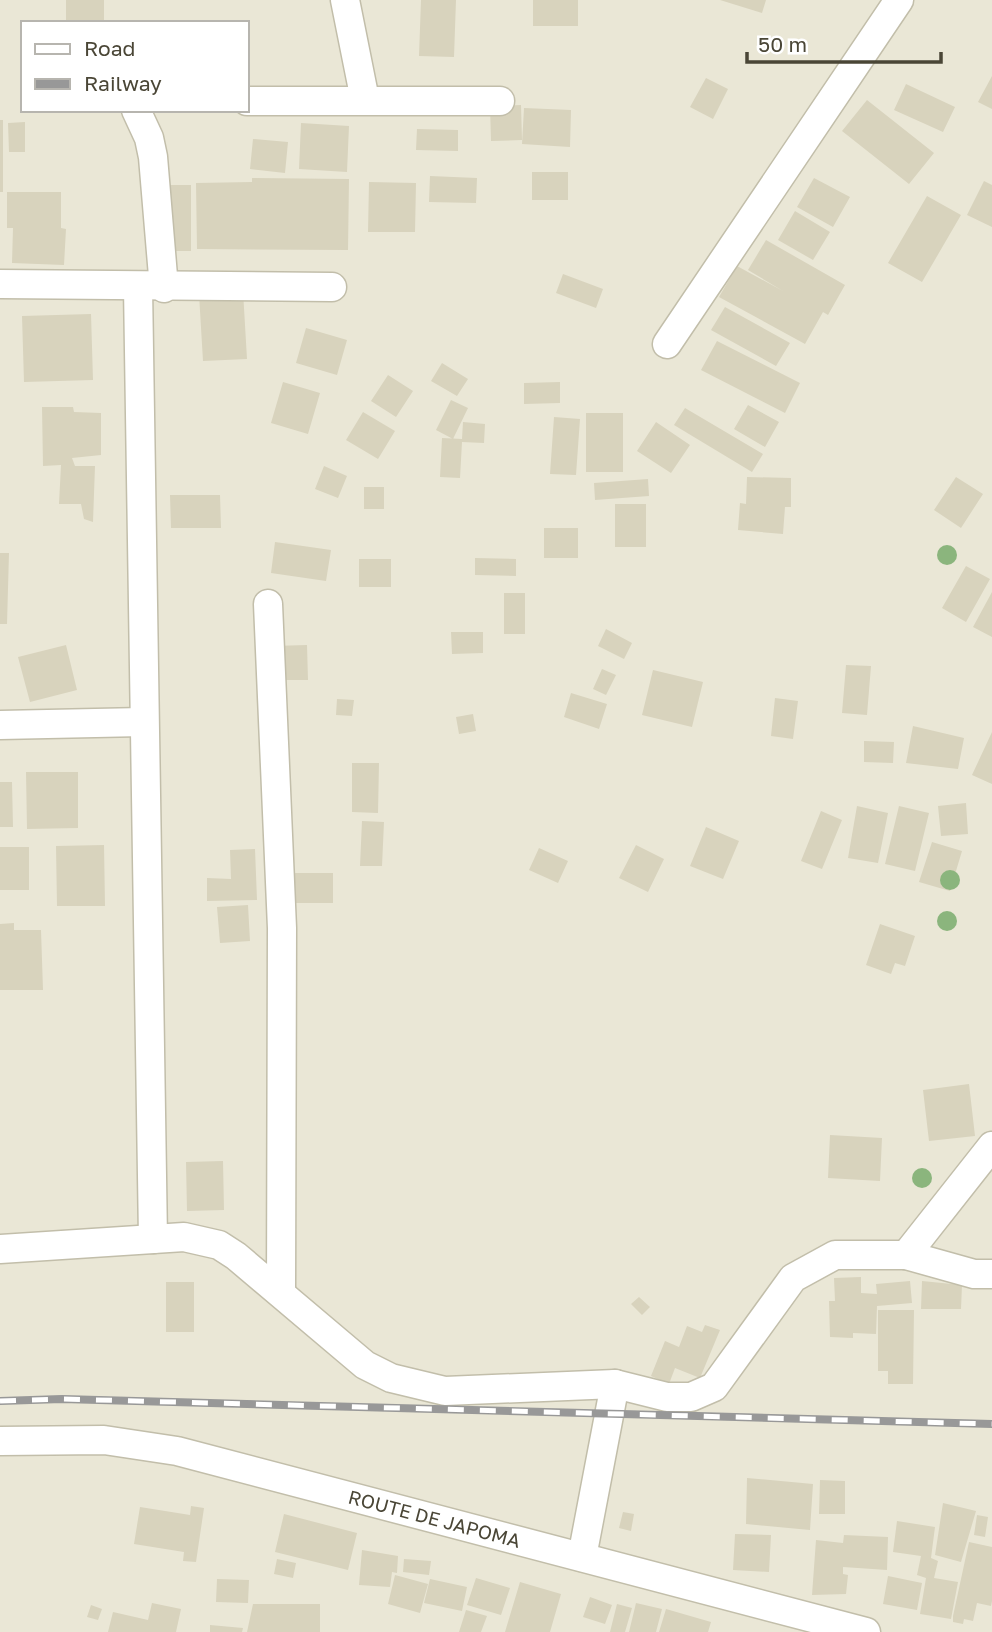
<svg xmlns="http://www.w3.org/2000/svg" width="992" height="1632" font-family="'Golos Text',sans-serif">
  <rect width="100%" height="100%" fill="#f5f4e9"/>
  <path fill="#eae7d6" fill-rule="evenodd" d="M0 0H992V1632H0ZM23 23H247V110H23Z"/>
  <path fill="#d8d3bd" d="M66 0H104V23H66Z
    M421 0H456L454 57 419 56Z
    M533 0H578V26H533Z
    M720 0H766L762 13Z
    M992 76V109L978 102Z
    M706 78 728 89 713 119 690 107Z
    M906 84 955 107 943 132 894 110Z
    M867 100 934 153 909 184 842 131Z
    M521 105 522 140 491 141 490 106Z
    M524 108 571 110 570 147 522 144Z
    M0 120H3V192H0Z
    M25 122V152H9L8 123Z
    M301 123 349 126 347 172 299 169Z
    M417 129 458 130V151L416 150Z
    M253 139 288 142 285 173 250 169Z
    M532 172H568V200H532Z
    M430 176 477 178 476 203 429 202Z
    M252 178 349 179 348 250 197 249 196 183 252 182Z
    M814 178 850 197 833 227 797 207Z
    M984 181 992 185V227L967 215Z
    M369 182 416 183 415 232H368Z
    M156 185H191V251H156Z
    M7 192H61V228L66 229 64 265 12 263 13 228H7Z
    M927 196 961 215 922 282 888 263Z
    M795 211 830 232 813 260 778 240Z
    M766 240 845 285 828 315 823 312 805 344 719 297 737 266 783 291 748 270Z
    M563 274 603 289 596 308 556 293Z
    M243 291 247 359 203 361 199 294Z
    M725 307 790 343 776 366 711 330Z
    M91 314 93 380 24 382 22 316Z
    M306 328 347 340 337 375 296 363Z
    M717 341 800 383 785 413 701 370Z
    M442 363 468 379 457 396 431 381Z
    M388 375 413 391 396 417 371 401Z
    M283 382 320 393 308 434 271 423Z
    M560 382V403L524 404V383Z
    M451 400 468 408 453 439 436 430Z
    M748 405 779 422 765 447 734 429Z
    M42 407H73L74 412 101 413V455L72 458 75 466H95L93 522 84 519 81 504H59L61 465 43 466Z
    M685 408 763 454 752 472 674 425Z
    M363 412 395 431 378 459 346 440Z
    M586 413H623V472H586Z
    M554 417 580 419 576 475 550 474Z
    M463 422 485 424 484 443 462 442 460 478 440 477 442 438 462 439Z
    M656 422 690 445 671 473 637 451Z
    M324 466 347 476 338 498 315 489Z
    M747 477 791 478V507H785L783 534 738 530 740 503 746 504Z
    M956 477 983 494 961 528 934 510Z
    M648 479 649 496 595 500 594 483Z
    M364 487H384V509H364Z
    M170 495H220L221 528H171Z
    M615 504H646V547H615Z
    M544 528H578V558H544Z
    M275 542 331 550 326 581 271 573Z
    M0 553H9L7 624H0Z
    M475 558 516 559V576L475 575Z
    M359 559H391V587H359Z
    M966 566 990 579 966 622 942 608Z
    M992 592V637L973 627Z
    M504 593H525V634H504Z
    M606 629 632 643 624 659 598 646Z
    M451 632H483V653L452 654Z
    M66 645 77 690 30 702 18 657Z
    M307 645 308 680H273V646Z
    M846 665 871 666 867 715 842 713Z
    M602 669 616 675 606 695 593 689Z
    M653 670 703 682 692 727 642 715Z
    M571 693 607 704 599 729 564 717Z
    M775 698 798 701 793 739 771 736Z
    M337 699 354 700 352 716 336 715Z
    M473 714 476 731 459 734 456 717Z
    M913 726 964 738 958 769 906 763Z
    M992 732V784L972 775Z
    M864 741 894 742 893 763 864 762Z
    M352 763H379L378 813 352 812Z
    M26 772H78V828L27 829Z
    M0 782H12L13 827H0Z
    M966 803 968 834 941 836 938 806Z
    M857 806 888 813 878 863 848 858Z
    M899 806 929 813 915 871 885 864Z
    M821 811 842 820 822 869 801 861Z
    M362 821 384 822 382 866H360Z
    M706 827 739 841 723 879 690 866Z
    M932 842 962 851 950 891 919 882Z
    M104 845 105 906H57L56 846Z
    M636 845 664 859 648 892 619 878Z
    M0 847H29V890H0Z
    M539 848 568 861 558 883 529 870Z
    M255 849 257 900 207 901V878L231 879 230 850Z
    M294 873H333V903H294Z
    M248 905 250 941 220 943 217 907Z
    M14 923V930H41L43 990H0V924Z
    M880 924 915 936 905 966 895 963 891 974 866 965Z
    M969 1084 975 1136 929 1141 923 1090Z
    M830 1135 882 1138 880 1181 828 1178Z
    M223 1161 224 1210 187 1211 186 1162Z
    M861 1277V1293L877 1294 876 1284 910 1281 912 1303 877 1306 876 1334 853 1333V1338L830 1337 829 1301H835L834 1278Z
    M922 1281 962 1285 961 1309H921Z
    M166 1282H194V1332H166Z
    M639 1297 650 1307 642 1315 631 1304Z
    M878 1310H914L913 1384H888V1371H878Z
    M705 1325 720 1330 700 1378 675 1368 669 1384 651 1376 665 1341 679 1347 687 1326 702 1332Z
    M747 1478 813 1484 810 1530 746 1524Z
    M820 1480 845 1481V1514H819Z
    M943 1503 976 1511 961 1562 935 1555Z
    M191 1506 204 1508 196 1562 183 1561 184 1552 134 1544 140 1507 190 1515Z
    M623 1512 634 1514 631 1531 619 1528Z
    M284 1514 357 1533 348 1570 275 1552Z
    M977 1515 988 1517 985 1537 974 1535Z
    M897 1521 935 1527 931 1558 938 1561 934 1578 958 1582 951 1619 920 1614 926 1578 917 1575 921 1556 893 1552Z
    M735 1534 771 1535 769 1572 733 1570Z
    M844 1535 888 1537 887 1570 843 1567V1574L848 1575 846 1594 812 1595 816 1540 843 1543Z
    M969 1542 992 1547V1601L991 1606 977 1603 973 1621 964 1619 963 1624 953 1622V1616Z
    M362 1550 398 1556 397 1573 392 1572 390 1587 359 1585Z
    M277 1559 296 1563 293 1578 274 1574Z
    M404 1559 431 1561 429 1575 403 1572Z
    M395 1575 428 1584 420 1613 388 1604Z
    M888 1576 922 1583 917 1610 883 1604Z
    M476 1578 510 1588 501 1615 467 1605Z
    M217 1579 249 1580 248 1603 216 1602Z
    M430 1579 467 1587 462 1611 424 1603Z
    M520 1582 561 1594 550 1632H505Z
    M590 1597 612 1605 605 1624 583 1617Z
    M152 1603 181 1609 176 1632H108L113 1612 148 1620Z
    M636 1603 662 1609 656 1632H629Z
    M253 1604H320V1632H247Z
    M617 1604 632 1608 625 1632H610Z
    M91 1605 102 1609 98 1620 87 1617Z
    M666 1609 711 1622 708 1632H659Z
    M466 1610 487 1616 481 1632H459Z
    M210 1625 243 1628 242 1632H210Z"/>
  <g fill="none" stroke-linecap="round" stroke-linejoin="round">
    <g stroke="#c2beaa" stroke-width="31">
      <g id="minor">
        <path d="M345 0 365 100"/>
        <path d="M247 101H500"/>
        <path d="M136 110 149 138 153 157 164 288"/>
        <path d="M0 284 332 287"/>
        <path d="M138 287 153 1239"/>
        <path d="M667 344 899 0"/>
        <path d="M268 604 282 928 281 1293"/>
        <path d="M0 725 143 722"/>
        <path d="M0 1249 184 1237 219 1245 236 1256 365 1365 391 1378 445 1391 615 1384 667 1397H691L714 1387 793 1278 835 1255H906L974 1274H992"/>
        <path d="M906 1255 992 1146"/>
        <path id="s1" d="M0 1441 104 1440 177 1451 866 1632"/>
        <path d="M582 1557 615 1384"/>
      </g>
    </g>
    <use href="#minor" stroke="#fff" stroke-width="28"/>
    <g stroke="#989898" stroke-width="8">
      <path id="rail" d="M0 1401 62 1399 992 1424"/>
    </g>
    <use href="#rail" stroke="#fff" stroke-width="5" stroke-dasharray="16" stroke-linecap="butt"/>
  </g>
  <g fill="#8bb57d">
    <circle cx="947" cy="555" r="10"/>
    <circle cx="950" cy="880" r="10"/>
    <circle cx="947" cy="921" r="10"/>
    <circle cx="922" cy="1178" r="10"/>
  </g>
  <g text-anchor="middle" stroke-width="5" stroke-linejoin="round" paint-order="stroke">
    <g font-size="19" fill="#4a4636" stroke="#fff">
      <text dy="7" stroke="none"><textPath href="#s1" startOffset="444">ROUTE DE JAPOMA</textPath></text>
    </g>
  </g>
  <rect x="21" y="21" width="228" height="91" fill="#ffffff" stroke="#b7b5af" stroke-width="2"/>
  <rect x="35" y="44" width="35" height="10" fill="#ffffff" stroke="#b7b5af" stroke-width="2"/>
  <text x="84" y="56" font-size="21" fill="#4a4636">Road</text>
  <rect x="35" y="79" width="35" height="10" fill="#989898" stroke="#b7b5af" stroke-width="2"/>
  <text x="84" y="91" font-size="21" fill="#4a4636">Railway</text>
  <path d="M747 52v10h194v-10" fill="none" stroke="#4a4636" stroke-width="3.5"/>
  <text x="758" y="52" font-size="21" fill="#4a4636" stroke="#ffffff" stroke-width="5" paint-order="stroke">50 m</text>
</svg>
